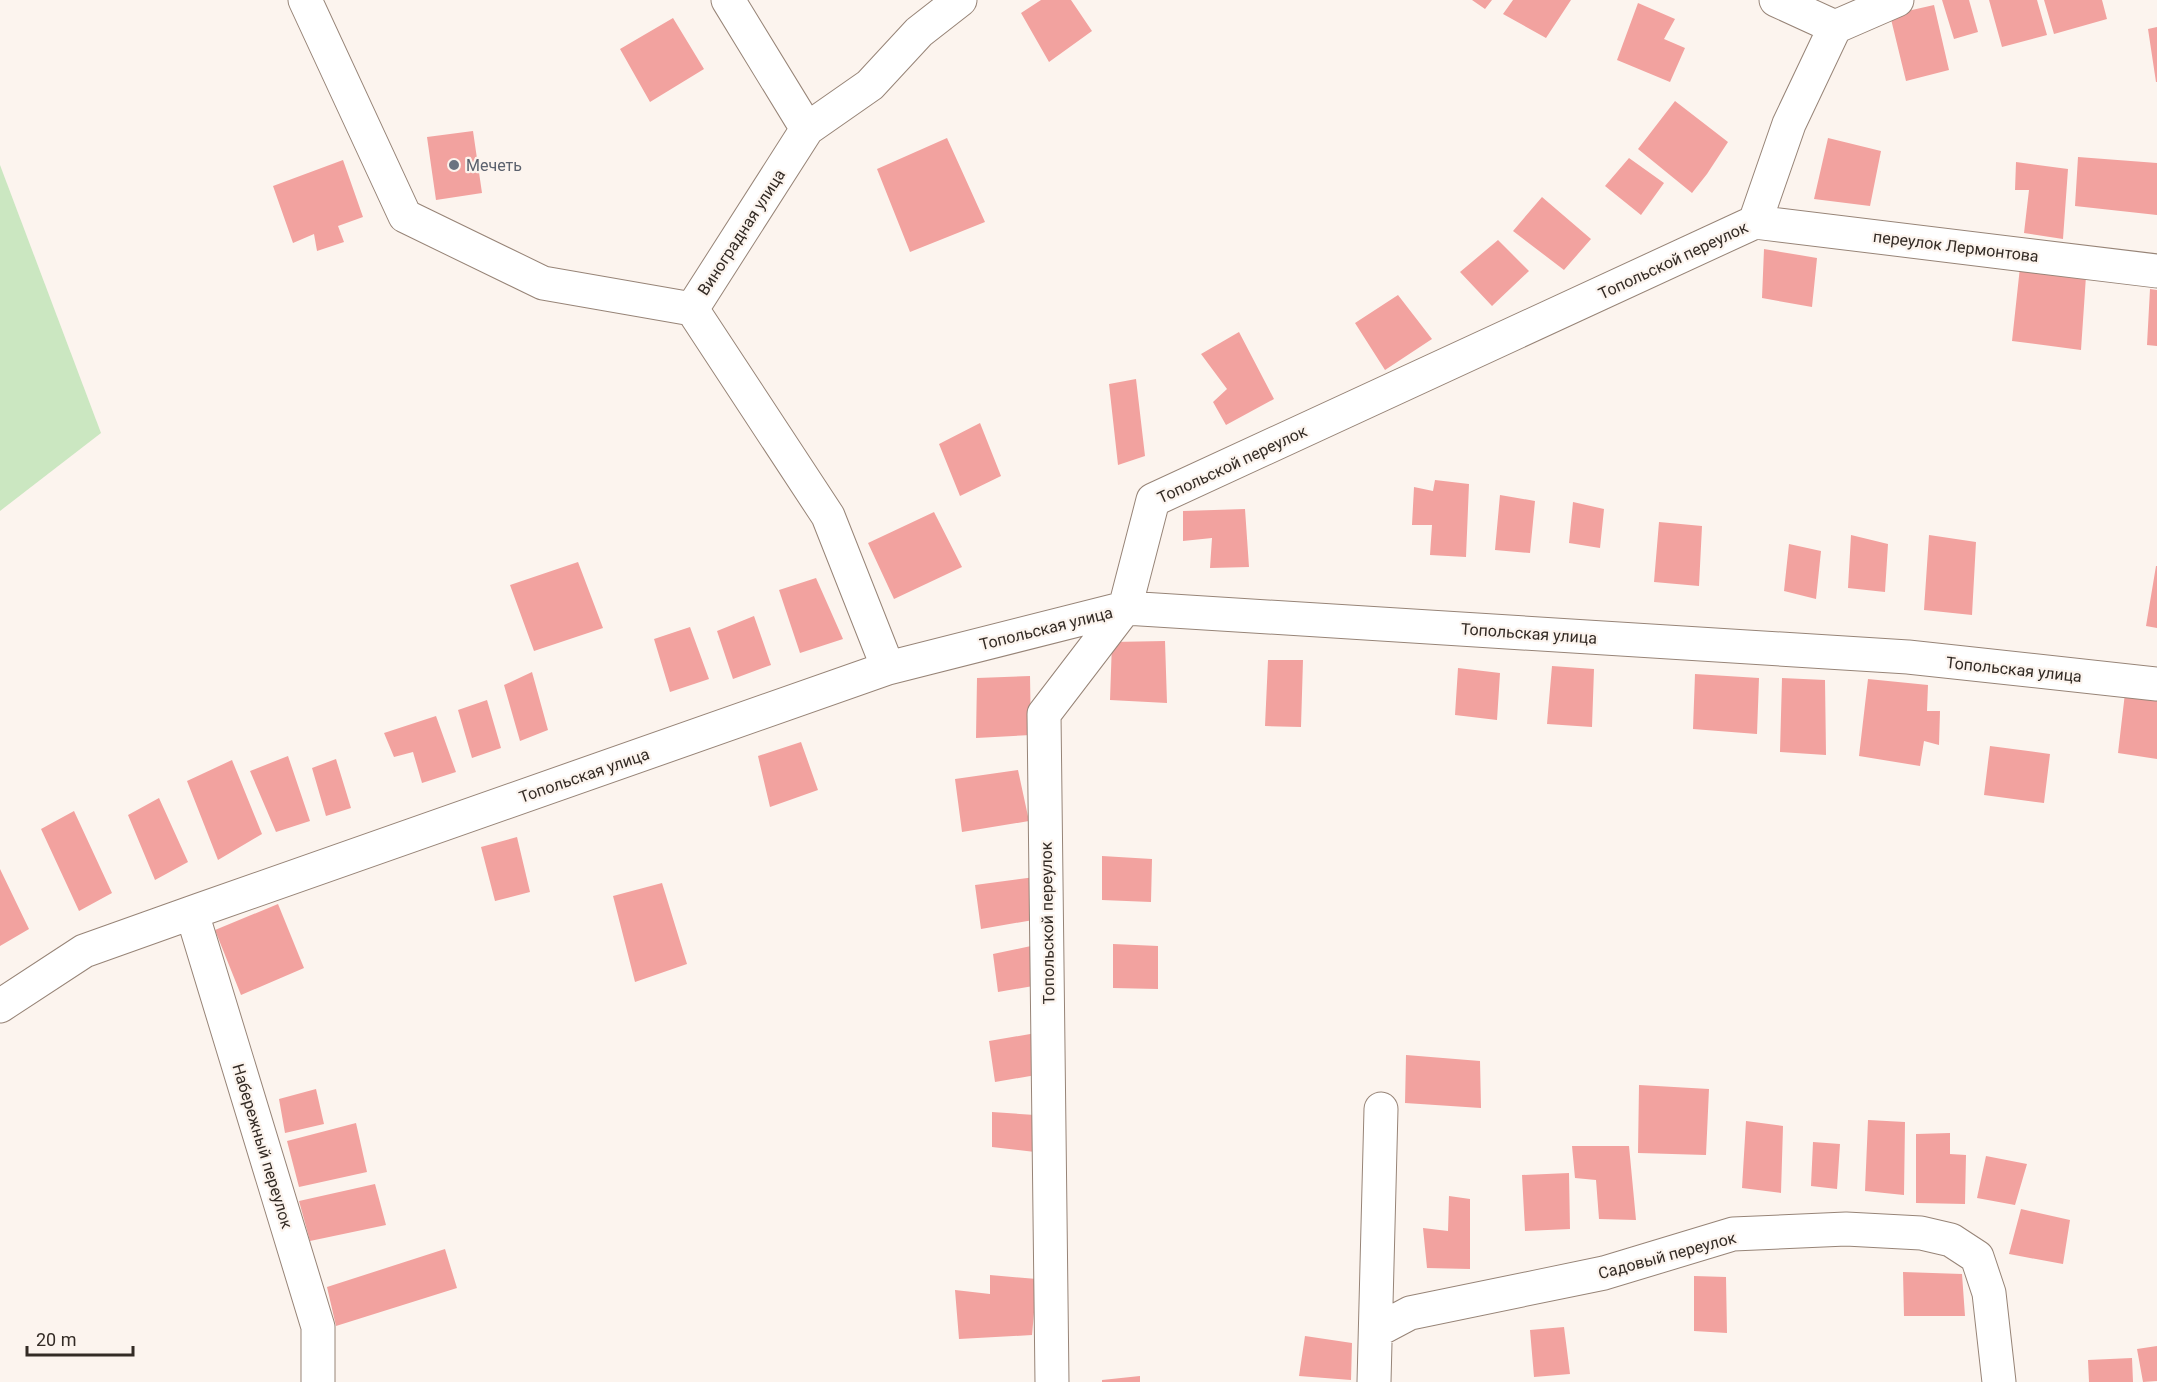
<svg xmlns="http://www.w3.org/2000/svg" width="2157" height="1382" font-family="Roboto,sans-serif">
  <rect width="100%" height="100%" fill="#fcf4ee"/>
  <path fill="#cbe7c1" d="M0 165 101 433 0 511Z"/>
  <path fill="#f2a29f" d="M1041 0H1071L1092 31 1049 62 1021 13Z
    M1472 0H1492L1485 9Z
    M1513 0H1571L1546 38 1503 14Z
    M1942 0H1969L1978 32 1954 39Z
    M1989 0H2037L2047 35 2002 47Z
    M2044 0H2102L2107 19 2054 34Z
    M1638 3 1675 19 1664 39 1685 48 1670 82 1617 60Z
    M1934 5 1949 70 1906 81 1890 15Z
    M673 18 704 69 650 102 620 49Z
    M2157 27V82H2156L2148 29Z
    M1675 101 1728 142 1707 174 1692 193 1638 149Z
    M473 131 482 193 436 200 427 137Z
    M947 138 985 222 910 252 877 169Z
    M1828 138 1881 151 1870 206 1814 199Z
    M2078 157 2157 163V215L2075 206Z
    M1629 158 1664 183 1641 215 1605 186Z
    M343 160 363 217 338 226 344 242 317 251 314 234 293 243 273 186Z
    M2016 162 2068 169 2063 239 2024 233 2029 190H2015Z
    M1542 197 1591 239 1564 270 1513 231Z
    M1498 240 1529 271 1492 306 1460 272Z
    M1764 249 1817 258 1812 307 1762 298Z
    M2020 267 2086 276 2081 350 2012 341Z
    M2150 289 2157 290V346L2147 345Z
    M1398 295 1432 339 1385 370 1355 323Z
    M1239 332 1274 399 1226 425 1213 402 1227 389 1201 354Z
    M1136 379 1145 456 1118 465 1109 384Z
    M980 423 1001 476 960 496 939 444Z
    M1435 480 1469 484 1466 557 1430 555 1432 525H1412L1414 487 1433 491Z
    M1500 495 1535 501 1530 553 1495 550Z
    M1573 502 1604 509 1600 548 1569 543Z
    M1245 509 1249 567 1210 568 1212 538 1183 541V511Z
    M934 512 962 567 894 599 868 543Z
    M1659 522 1702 526 1699 586 1654 582Z
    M1851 535 1888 544 1885 592 1848 588Z
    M1929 535 1976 542 1972 615 1924 610Z
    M1789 544 1821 551 1816 599 1784 591Z
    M578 562 603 628 534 651 510 585Z
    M2156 566H2157V628L2146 626Z
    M816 578 843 639 800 653 779 590Z
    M754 616 771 665 733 679 717 631Z
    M690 627 709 679 670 692 654 639Z
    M1165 641 1167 703 1110 700 1112 642Z
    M1268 660H1303L1301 727 1265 726Z
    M1552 666 1594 669 1592 727 1547 724Z
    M1458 668 1500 673 1497 720 1455 715Z
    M532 672 548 730 520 741 504 685Z
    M1695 674 1759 678 1757 734 1693 729Z
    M1030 676 1031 735 976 738 977 678Z
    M1782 678 1825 680 1826 755 1780 752Z
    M1868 679 1928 685 1927 711H1940L1939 745 1924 741 1920 766 1859 756Z
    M2125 693 2157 698V759L2118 753Z
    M487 700 501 748 472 758 458 710Z
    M436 716 456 772 422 783 413 752 394 757 384 733Z
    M801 742 818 790 770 807 758 756Z
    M1990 746 2050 754 2044 803 1984 795Z
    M288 756 310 821 276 832 250 771Z
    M336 759 351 808 326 816 312 768Z
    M232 760 262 834 218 860 187 781Z
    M1018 770 1029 821 962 832 955 779Z
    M159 798 188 862 155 880 128 815Z
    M74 811 112 893 79 911 41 829Z
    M517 837 530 892 495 901 481 847Z
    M1102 856 1152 859 1151 902 1102 900Z
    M0 869 29 929 0 946Z
    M1035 877 1039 919 981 929 975 885Z
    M662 883 687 964 635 982 613 896Z
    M278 904 304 968 241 995 215 930Z
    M1113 944 1158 946V989L1113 988Z
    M1031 946 1039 985 998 992 993 954Z
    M1036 1033 1042 1074 995 1082 989 1041Z
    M1406 1055 1480 1061 1481 1108 1405 1103Z
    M1639 1085 1709 1089 1706 1155 1638 1153Z
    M316 1089 324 1124 285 1133 279 1099Z
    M992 1112 1035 1115V1152L992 1147Z
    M1868 1120 1905 1122 1904 1195 1865 1191Z
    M1746 1121 1783 1126 1781 1193 1742 1188Z
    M356 1123 367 1172 299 1187 287 1141Z
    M1950 1133V1154L1966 1155 1965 1204 1916 1203V1134Z
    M1813 1142 1840 1144 1837 1189 1811 1186Z
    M1572 1146H1629L1636 1220 1599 1219 1596 1180 1575 1178Z
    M1986 1156 2027 1164 2015 1205 1977 1198Z
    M1569 1173 1570 1229 1525 1231 1522 1175Z
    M375 1184 386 1225 310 1241 299 1201Z
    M1449 1196 1470 1199V1269L1427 1268 1423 1228 1448 1231Z
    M2021 1209 2070 1220 2063 1264 2009 1254Z
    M445 1249 457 1288 336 1326 327 1287Z
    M1903 1272 1962 1274 1965 1316H1904Z
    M990 1275 1037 1279 1032 1335 959 1339 955 1290 990 1294Z
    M1694 1276 1726 1277 1727 1333 1694 1331Z
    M1564 1327 1570 1374 1534 1377 1530 1330Z
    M1305 1336 1352 1343 1351 1380 1299 1376Z
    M2157 1346V1381L2143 1382 2137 1349Z
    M2132 1358 2133 1382H2089L2088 1360Z
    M1140 1376V1382H1102V1380Z"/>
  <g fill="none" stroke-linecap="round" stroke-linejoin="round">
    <g stroke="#978477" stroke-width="35">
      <path id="minor" d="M305 0 405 216 543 283 692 309 807 129 728 0
        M1776 0 1835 27
        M807 129 870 85 919 32 960 0
        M1755 222 2157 271
        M692 309 828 516 888 668
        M192 913 318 1327V1382
        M0 1006 84 951 199 910 888 668 1125 608 1908 657 2157 684
        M1376 1331 1410 1313 1604 1273 1733 1234 1846 1229 1921 1233 1951 1240 1977 1257 1989 1293 1999 1382
        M1052 1382 1044 714 1125 608 1153 500 1755 222 1789 124 1835 27 1897 0
        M1374 1382 1381 1109"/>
    </g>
    <use href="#minor" stroke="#fff" stroke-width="33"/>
  </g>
  <circle fill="#6b7280" stroke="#fcf4ee" stroke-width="2" cx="454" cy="165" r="6"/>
  <g text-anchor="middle" stroke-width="4.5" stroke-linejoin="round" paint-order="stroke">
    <g font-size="16" fill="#5b616d" stroke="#fcf4ee" text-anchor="start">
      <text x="466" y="171">Мечеть</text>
    </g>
    <g font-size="16" fill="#332b25" stroke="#fcf4ee">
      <text transform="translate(741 232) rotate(-57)" y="6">Виноградная улица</text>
      <text transform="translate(1956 246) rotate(7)" y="6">переулок Лермонтова</text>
      <text transform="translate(1673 260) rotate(-25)" y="6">Топольской переулок</text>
      <text transform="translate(1232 464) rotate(-25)" y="6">Топольской переулок</text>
      <text transform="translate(1046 628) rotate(-14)" y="6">Топольская улица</text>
      <text transform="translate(1529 633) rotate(4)" y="6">Топольская улица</text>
      <text transform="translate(2014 669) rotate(6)" y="6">Топольская улица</text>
      <text transform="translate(584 775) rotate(-19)" y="6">Топольская улица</text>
      <text transform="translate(1047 923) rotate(-91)" y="6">Топольской переулок</text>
      <text transform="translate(263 1146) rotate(73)" y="6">Набережный переулок</text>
      <text transform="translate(1667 1255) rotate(-15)" y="6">Садовый переулок</text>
    </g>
  </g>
  <path d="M27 1346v9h106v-9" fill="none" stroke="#332b25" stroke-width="3"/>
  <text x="36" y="1346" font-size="18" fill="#332b25" stroke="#fcf4ee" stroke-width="4.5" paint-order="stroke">20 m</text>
</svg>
